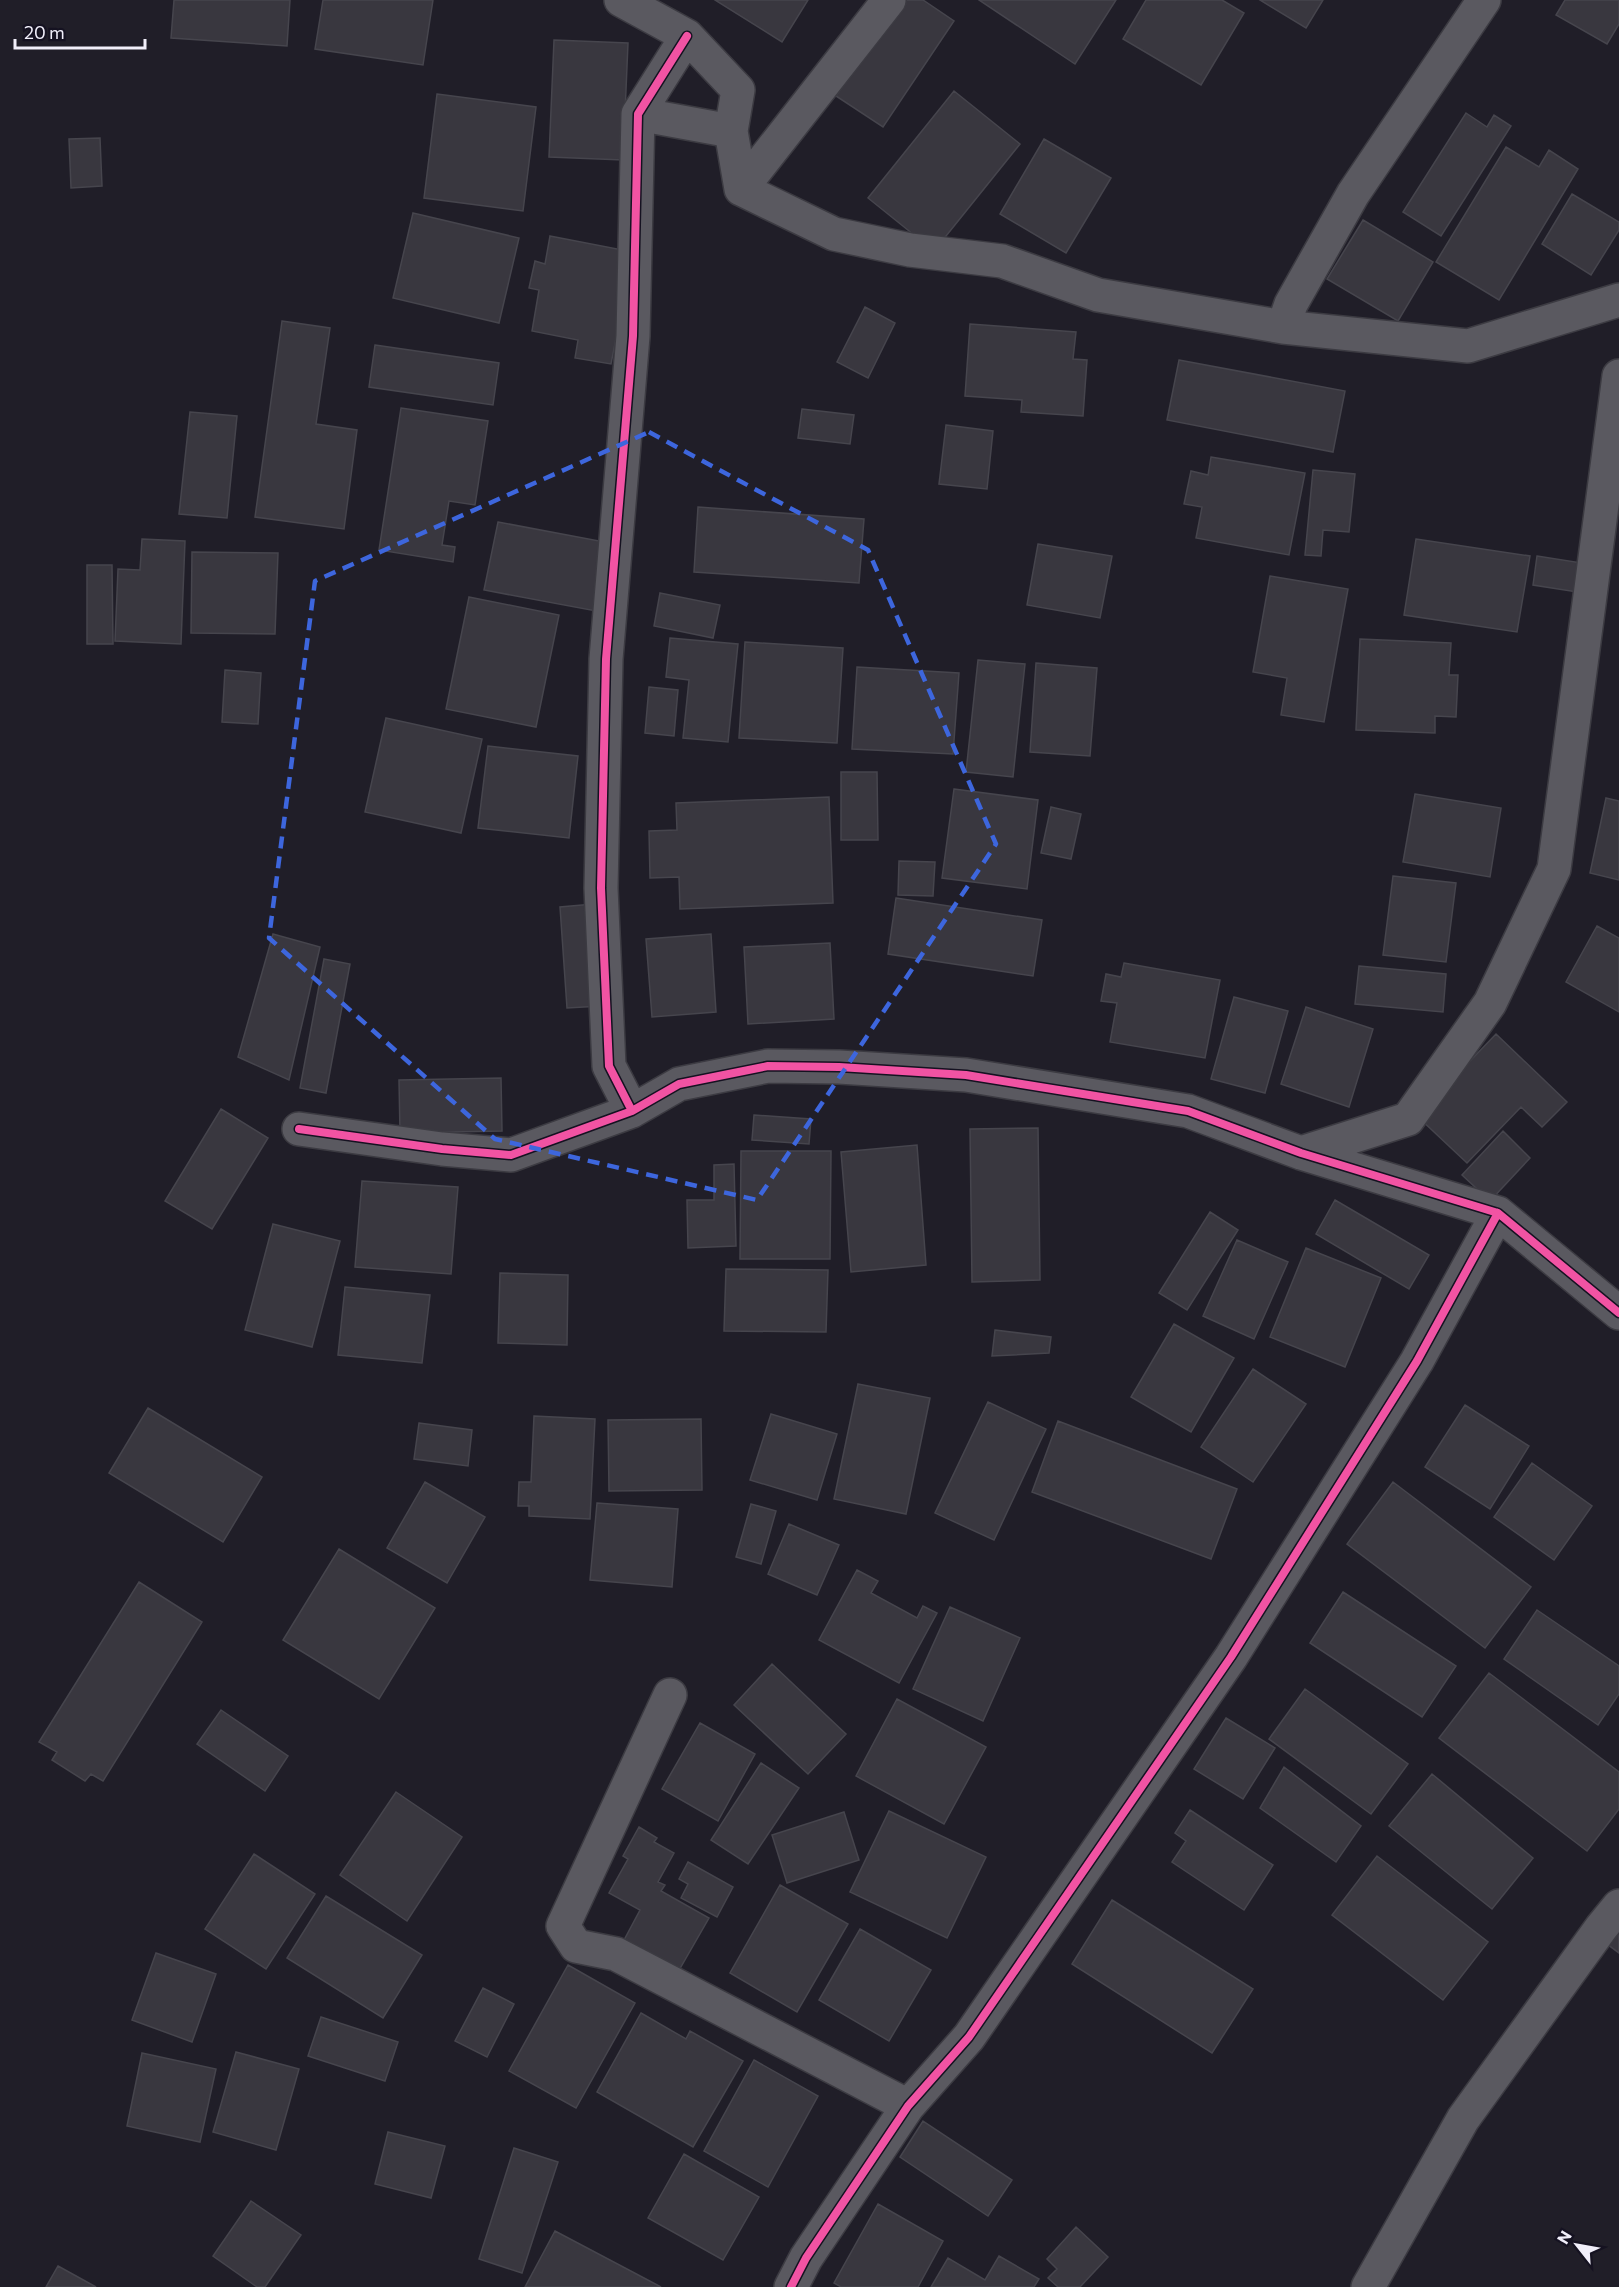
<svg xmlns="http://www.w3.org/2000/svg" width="1619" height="2287" font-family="Commissioner,sans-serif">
  <rect width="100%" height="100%" fill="#201e28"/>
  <path fill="#39373f" stroke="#46454d" stroke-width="1.5" d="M174 0H290L287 46 171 38Z
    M323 0H433L423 65 315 49Z
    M715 0H808L782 42Z
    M900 0H923L954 21 883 127 836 96Z
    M979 0H1116L1075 64Z
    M1146 0H1222L1244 13 1201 85 1123 39Z
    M1260 0H1323L1306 28Z
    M1565 0H1619V24L1607 44 1556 15Z
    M554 40 628 43 623 160 549 157Z
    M954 91 1020 144 934 251 868 198Z
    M437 94 536 107 523 211 424 198Z
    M1466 113 1487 127 1494 115 1511 126 1441 236 1403 212Z
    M100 138 102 186 71 188 69 139Z
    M1044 139 1111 178 1066 253 1000 214Z
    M1506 147 1539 167 1549 150 1578 169 1499 300 1436 262Z
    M1572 194 1619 222V230L1591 275 1542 244Z
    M413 213 519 238 499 323 393 298Z
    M1363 220 1433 262 1398 321 1327 279Z
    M550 236 633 252 611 364 575 358 578 340 532 331 539 290 529 288 535 261 545 264Z
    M865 307 895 323 868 378 837 362Z
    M282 321 330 328 316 424 357 430 344 529 255 517Z
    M970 324 1076 332 1073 359 1087 360 1083 416 1021 412 1022 400 965 396Z
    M375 345 499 363 493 405 369 387Z
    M1179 360 1345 391 1333 452 1167 420Z
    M401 408 488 421 475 505 449 501 442 545 455 547 453 562 379 550Z
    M802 409 854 415 850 444 798 438Z
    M190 412 237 416 227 518 179 514Z
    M946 425 993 431 987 489 939 484Z
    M1211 457 1305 473 1289 555 1196 538 1202 507 1184 504 1191 471 1208 475Z
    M1313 470 1355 474 1349 532 1323 530 1321 556 1305 555Z
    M698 507 864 519 859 583 694 572Z
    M498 522 610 543 596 611 484 590Z
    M142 539 185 541 181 644 115 641 118 569 140 570Z
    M1416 539 1530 556 1517 632 1404 615Z
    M1038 544 1112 556 1100 618 1027 605Z
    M192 552 278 553 275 634 191 633Z
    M1537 556 1582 563 1577 592 1533 585Z
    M87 565H112L113 644H87Z
    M1270 576 1348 589 1324 722 1281 715 1287 678 1253 672Z
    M660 593 720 605 713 638 654 626Z
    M469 597 559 615 536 727 446 709Z
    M670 638 738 644 728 742 683 738 689 680 666 677Z
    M1360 639 1451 643 1449 675H1458L1456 717 1435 716V733L1356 730Z
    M745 642 843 648 837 743 739 738Z
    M978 660 1025 664 1013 777 966 772Z
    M1036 663 1097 668 1090 756 1030 752Z
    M857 667 959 673 953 754 852 749Z
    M225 670 261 673 258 724 222 722Z
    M649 687 678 690 674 736 645 733Z
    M386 718 482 739 461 833 365 812Z
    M488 746 578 756 569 838 478 828Z
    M841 772H877L878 840H841Z
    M954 789 1038 800 1027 889 942 878Z
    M1415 794 1501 808 1490 877 1403 862Z
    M829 797 833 903 680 909 679 877 650 878 649 831 677 830 676 803Z
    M1606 798 1619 801V880L1590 873Z
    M1051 807 1081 814 1071 859 1041 853Z
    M899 861 935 862 933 896 898 895Z
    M1393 876 1456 883 1446 962 1383 955Z
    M896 898 1042 920 1033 976 888 954Z
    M593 904 601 1006 567 1008 560 907Z
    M1597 926 1619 938V1012L1566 982Z
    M273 934 320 947 289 1080 238 1057Z
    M711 934 716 1012 652 1017 646 939Z
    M830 943 834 1019 748 1024 744 947Z
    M324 959 350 964 326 1093 300 1088Z
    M1124 963 1220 980 1205 1058 1110 1042 1117 1003 1101 1001 1106 974 1121 977Z
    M1359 966 1446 974 1443 1012 1355 1004Z
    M1234 997 1288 1011 1265 1093 1211 1079Z
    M1306 1007 1373 1029 1349 1107 1281 1084Z
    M1496 1034 1567 1102 1542 1127 1521 1107 1467 1163 1417 1116Z
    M501 1078 502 1131 400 1133 399 1080Z
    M221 1109 268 1138 212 1229 165 1201Z
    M754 1115 811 1119 809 1144 752 1140Z
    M1038 1128 1040 1280 972 1282 970 1129Z
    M1503 1131 1530 1158 1490 1201 1462 1175Z
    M917 1145 926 1265 851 1272 841 1152Z
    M741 1151H831L830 1259H740Z
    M734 1164 736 1246 688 1248 687 1200H714V1165Z
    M362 1181 458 1187 451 1274 355 1267Z
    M1335 1200 1429 1255 1409 1289 1316 1234Z
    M1210 1212 1238 1230 1187 1310 1159 1293Z
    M273 1224 340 1241 312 1347 245 1330Z
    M1237 1240 1288 1262 1254 1339 1203 1316Z
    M1306 1248 1381 1278 1345 1367 1270 1337Z
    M726 1269 828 1270 826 1332 724 1331Z
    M500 1273 568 1275 567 1345 498 1343Z
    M345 1287 430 1295 422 1363 338 1355Z
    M1174 1324 1234 1358 1191 1432 1131 1397Z
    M995 1330 1051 1337 1049 1353 992 1356Z
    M1253 1369 1306 1404 1253 1482 1201 1447Z
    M858 1384 930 1398 906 1514 834 1499Z
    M988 1402 1046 1429 994 1540 935 1513Z
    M1465 1405 1529 1446 1490 1509 1425 1467Z
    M148 1408 262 1477 223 1542 109 1473Z
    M771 1414 837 1434 817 1500 750 1480Z
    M534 1416 595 1419 590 1519 529 1516V1506H518L519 1482H531Z
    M701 1419 702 1490 609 1491 608 1420Z
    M1058 1421 1237 1489 1211 1559 1032 1492Z
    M419 1423 472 1430 468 1466 414 1459Z
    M1532 1463 1592 1506 1554 1560 1494 1517Z
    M425 1482 485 1517 447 1583 387 1548Z
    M1393 1482 1531 1587 1485 1648 1347 1544Z
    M597 1503 678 1509 672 1587 590 1580Z
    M751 1504 776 1511 761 1564 736 1557Z
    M789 1524 839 1545 817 1595 768 1574Z
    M339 1549 435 1608 379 1699 283 1640Z
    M857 1570 878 1581 871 1593 917 1618 923 1606 937 1613 899 1683 819 1640Z
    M139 1582 202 1622 103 1781 91 1774 85 1781 52 1760 57 1752 39 1742Z
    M1343 1592 1456 1666 1422 1717 1310 1643Z
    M950 1607 1020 1638 983 1721 913 1689Z
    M1537 1610 1619 1666V1694L1598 1725 1504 1659Z
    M772 1664 846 1734 808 1774 734 1705Z
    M1489 1673 1619 1772V1809L1587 1851 1439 1738Z
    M1305 1689 1408 1764 1371 1814 1269 1739Z
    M897 1699 986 1747 944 1824 856 1776Z
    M221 1710 288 1756 265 1791 197 1744Z
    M1226 1718 1275 1748 1243 1799 1194 1769Z
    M700 1723 755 1754 718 1821 662 1789Z
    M761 1763 799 1788 748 1864 711 1840Z
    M1284 1767 1361 1826 1336 1862 1260 1808Z
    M1432 1774 1533 1858 1492 1909 1389 1826Z
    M396 1792 462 1837 407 1921 340 1875Z
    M1190 1810 1273 1865 1244 1910 1172 1862 1186 1841 1175 1833Z
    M889 1811 986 1857 947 1938 850 1892Z
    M844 1812 859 1860 787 1883 772 1835Z
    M639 1827 657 1838 654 1842 674 1853 658 1882 665 1885 661 1891 709 1918 678 1972 623 1942 640 1910 609 1893 628 1859 623 1856Z
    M254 1854 315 1894 266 1969 205 1929Z
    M1377 1856 1488 1942 1443 2000 1332 1915Z
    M688 1862 733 1887 717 1917 681 1898 688 1884 679 1879Z
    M780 1885 848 1924 797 2012 730 1973Z
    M326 1896 422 1955 383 2018 287 1958Z
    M1112 1900 1253 1989 1212 2053 1072 1964Z
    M1619 1920V1953L1603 1941Z
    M860 1929 931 1970 889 2041 819 2000Z
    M156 1953 216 1974 192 2042 132 2020Z
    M568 1965 635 2003 576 2108 509 2071Z
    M483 1988 514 2004 487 2057 455 2041Z
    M641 2013 686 2039 690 2031 743 2061 693 2147 597 2092Z
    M321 2017 398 2042 385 2081 308 2056Z
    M236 2052 299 2069 276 2150 213 2132Z
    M142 2053 216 2069 200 2142 127 2126Z
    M754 2060 818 2096 768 2187 704 2151Z
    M923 2121 1012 2180 988 2216 900 2157Z
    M388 2132 445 2146 431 2198 375 2184Z
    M514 2148 558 2162 522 2273 479 2259Z
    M684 2154 759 2197 723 2260 648 2218Z
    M251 2201 301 2235 265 2287H257L213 2256Z
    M878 2204 943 2241 918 2287H841L834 2283Z
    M1076 2227 1108 2257 1080 2287H1058L1048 2278 1057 2269 1047 2259Z
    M555 2231 661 2287H525Z
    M999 2256 1039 2279 1034 2287H931L948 2258 985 2280Z
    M58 2266 96 2287H46Z"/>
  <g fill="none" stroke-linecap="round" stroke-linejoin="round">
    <g stroke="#3c3b42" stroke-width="36">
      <path id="minor" d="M621 0 687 36 738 90 731 131 741 189
        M638 114 731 131
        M741 189 834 234 910 250 1002 261 1098 295 1283 327 1468 346 1619 300
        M741 189 889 0
        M1283 327 1291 304 1353 194 1484 0
        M632 1111 609 1066 601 888 606 659 633 336 638 114 687 36
        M299 1129 442 1149 511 1155 632 1111 679 1084 768 1066 839 1067 966 1075 1188 1111 1301 1153 1498 1213 1619 1313
        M1301 1153 1408 1119 1490 1003 1554 869 1619 376
        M670 1695 563 1926 576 1946 616 1954 908 2106
        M791 2287 806 2258 908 2106 969 2037 1231 1657 1417 1361 1498 1213
        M1368 2287 1463 2119 1601 1928 1619 1906"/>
    </g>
    <use href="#minor" stroke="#5a5960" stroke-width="33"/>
    <g stroke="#151221" stroke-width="11">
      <path id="cycleway" d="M632 1111 609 1066 601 888 606 659 633 336 638 114 687 36
        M299 1129 442 1149 511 1155 632 1111 679 1084 768 1066 839 1067 966 1075 1188 1111 1301 1153 1498 1213 1619 1313
        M791 2287 806 2258 908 2106 969 2037 1231 1657 1417 1361 1498 1213"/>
    </g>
    <use href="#cycleway" stroke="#f153a3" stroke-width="8"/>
  </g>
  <path fill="none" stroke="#3d66dd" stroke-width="4.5" stroke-dasharray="12 8" stroke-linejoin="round" d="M649 432 868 550 996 844 757 1200 495 1139 269 938 315 581Z"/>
  <g transform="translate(1577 2245) rotate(301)" stroke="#151221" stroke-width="4.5" paint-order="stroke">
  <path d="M0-4.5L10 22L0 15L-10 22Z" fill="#f1effa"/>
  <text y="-9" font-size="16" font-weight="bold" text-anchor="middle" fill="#f1effa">N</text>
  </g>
  <path d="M15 39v9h130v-9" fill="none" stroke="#f1effa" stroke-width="3"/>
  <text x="24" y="39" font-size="18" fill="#f1effa" stroke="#151221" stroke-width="4.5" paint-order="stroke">20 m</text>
</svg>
